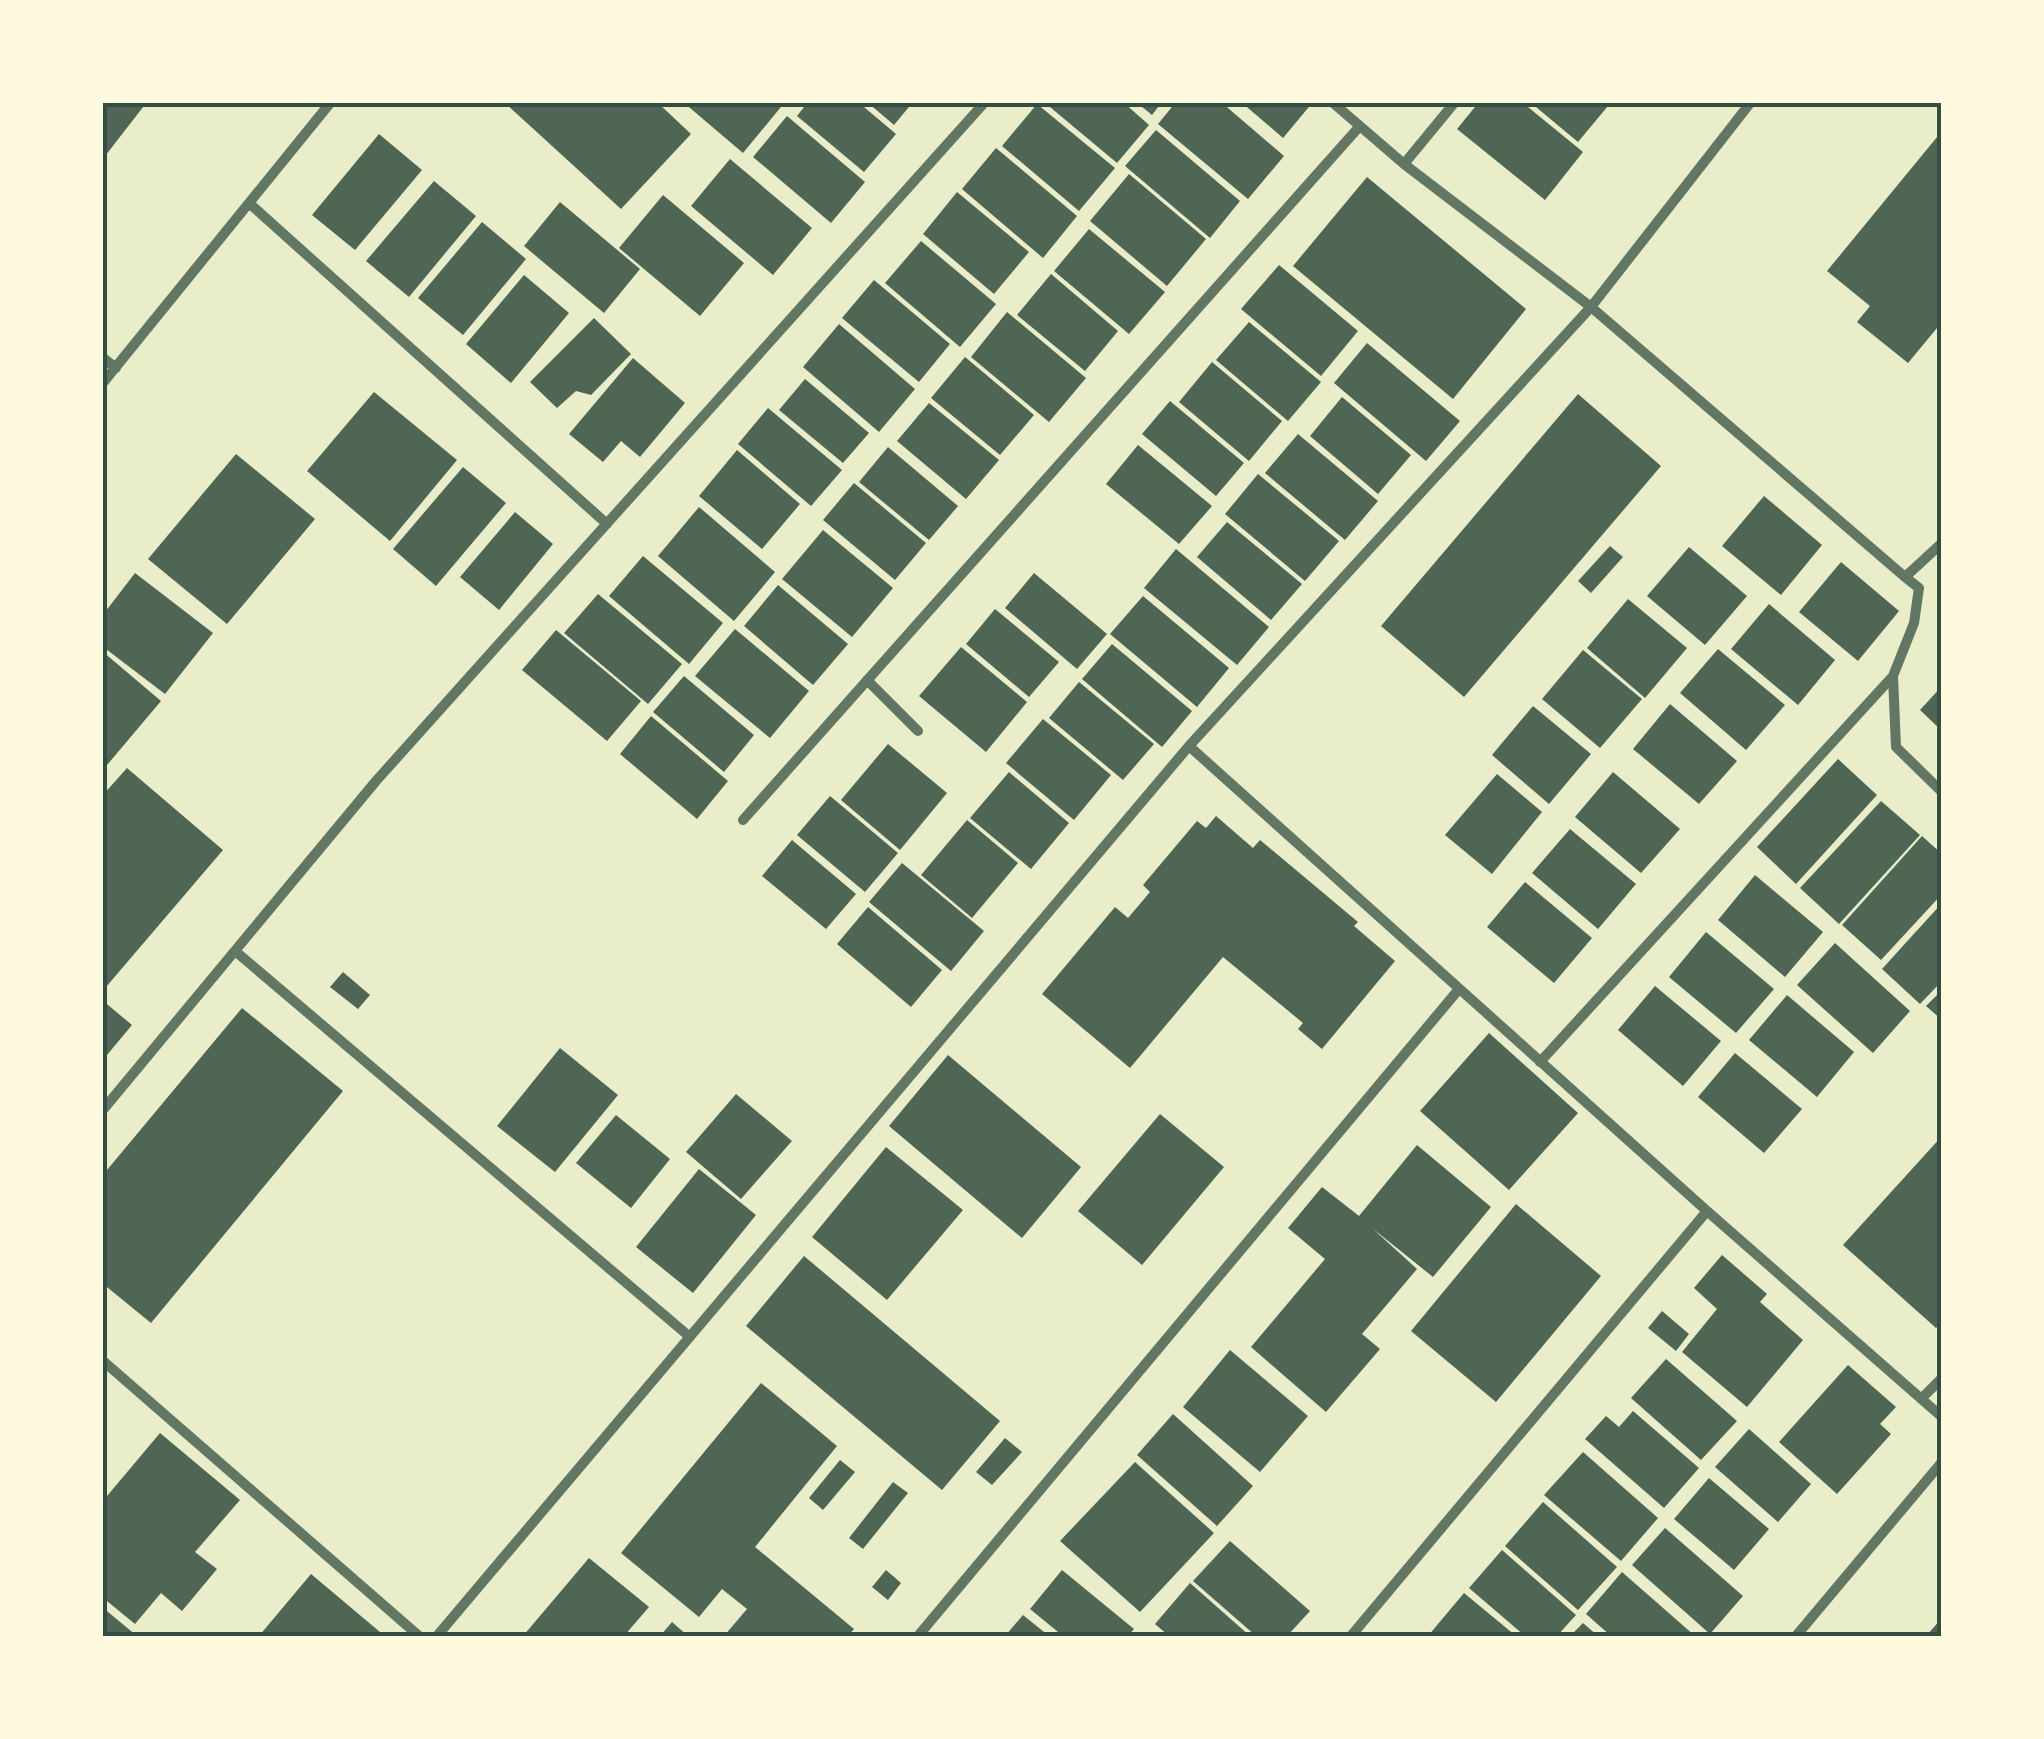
<svg xmlns="http://www.w3.org/2000/svg" width="2044" height="1739" font-family="'Fira Sans Condensed',sans-serif">
  <rect width="100%" height="100%" fill="#e9edc9"/>
  <path fill="#4f6655" d="M102 102H147L102 160Z
    M504 102H657L691 134 621 209Z
    M683 102H785L743 153Z
    M808 102H858L896 134 864 172 797 116Z
    M867 102H913L894 125Z
    M1044 102H1123L1149 125 1117 163Z
    M1136 102H1162L1152 115Z
    M1176 102H1221L1284 156 1248 199 1158 124Z
    M1241 102H1313L1283 138Z
    M1479 102H1522L1583 152 1545 200 1457 129Z
    M1530 102H1604L1608 106 1578 142Z
    M1037 104 1115 168 1079 211 1002 146Z
    M787 116 865 182 831 223 753 157Z
    M1156 130 1240 201 1210 238 1125 166Z
    M1942 131V322L1908 363 1857 322 1870 306 1827 271Z
    M379 134 422 170 355 250 312 215Z
    M996 148 1077 216 1043 258 962 189Z
    M730 159 812 228 773 275 691 206Z
    M1129 174 1206 239 1167 286 1090 221Z
    M1367 177 1526 309 1453 399 1293 266Z
    M434 181 476 216 409 297 366 261Z
    M957 192 1029 252 994 294 923 234Z
    M663 195 744 263 700 316 619 248Z
    M560 202 640 269 604 313 524 246Z
    M482 222 526 259 463 335 418 298Z
    M1089 229 1165 292 1129 334 1054 271Z
    M921 241 996 304 960 347 885 283Z
    M1279 265 1358 331 1321 376 1241 309Z
    M1051 274 1118 331 1085 371 1017 315Z
    M524 275 569 313 511 383 466 344Z
    M874 280 950 344 919 382 842 318Z
    M1007 312 1086 378 1049 422 971 357Z
    M594 318 631 354 591 395 576 391 557 408 530 382Z
    M1249 322 1321 382 1288 421 1216 360Z
    M839 324 915 389 879 432 803 367Z
    M1367 343 1460 421 1426 461 1334 383Z
    M965 357 1034 415 1000 455 931 398Z
    M633 358 685 403 640 457 621 441 603 462 569 434Z
    M1212 362 1282 421 1249 461 1179 402Z
    M805 379 869 433 843 463 779 410Z
    M374 392 457 460 390 541 307 471Z
    M1578 394 1661 466 1464 697 1381 626Z
    M1342 397 1411 455 1378 494 1310 436Z
    M1170 401 1244 463 1216 496 1142 434Z
    M929 403 999 460 966 499 897 441Z
    M768 408 842 470 811 506 738 444Z
    M1298 434 1378 501 1345 540 1265 473Z
    M1138 445 1212 506 1179 544 1106 484Z
    M888 447 958 506 929 540 859 482Z
    M737 450 800 504 762 549 699 496Z
    M236 454 315 519 227 624 148 559Z
    M463 467 506 503 436 586 393 549Z
    M1258 474 1339 541 1305 581 1225 514Z
    M854 483 926 543 895 580 823 520Z
    M1764 496 1822 545 1781 595 1722 546Z
    M699 507 775 572 734 621 658 556Z
    M515 512 553 544 499 610 460 577Z
    M1227 522 1302 584 1271 620 1197 557Z
    M823 530 893 588 852 637 782 579Z
    M1610 546 1623 557 1591 593 1578 581Z
    M1689 547 1747 596 1705 645 1647 596Z
    M1176 549 1269 627 1237 665 1144 588Z
    M643 556 723 623 689 664 609 596Z
    M1841 562 1899 611 1858 661 1799 612Z
    M135 573 213 633 165 694 102 646V616Z
    M1034 573 1107 634 1077 669 1005 608Z
    M778 585 848 644 813 685 744 626Z
    M598 594 682 664 648 704 564 633Z
    M1143 596 1229 668 1197 707 1110 634Z
    M1628 599 1687 648 1645 698 1587 648Z
    M1769 604 1835 660 1798 705 1731 649Z
    M995 609 1059 662 1029 697 966 644Z
    M735 629 809 691 770 738 695 676Z
    M556 630 641 701 607 741 522 670Z
    M1112 644 1192 711 1162 747 1082 679Z
    M961 647 1027 702 986 752 919 696Z
    M1718 649 1785 705 1746 750 1680 693Z
    M1583 650 1642 699 1600 748 1542 699Z
    M102 651 161 701 102 771Z
    M684 676 754 735 724 772 653 712Z
    M1079 682 1154 744 1123 780 1049 718Z
    M1942 686V731L1920 710Z
    M1670 704 1737 761 1699 804 1633 749Z
    M1533 706 1591 754 1549 804 1492 755Z
    M651 716 728 781 697 819 620 754Z
    M1043 719 1111 775 1074 820 1006 763Z
    M888 744 947 793 900 850 841 800Z
    M1838 759 1877 795 1796 884 1757 847Z
    M127 768 223 850 106 987 102 984V796Z
    M1009 772 1069 823 1031 869 970 818Z
    M1613 772 1680 829 1641 873 1575 817Z
    M1497 774 1542 812 1492 874 1445 835Z
    M830 796 898 853 865 892 797 835Z
    M1881 801 1920 835 1839 924 1800 888Z
    M1216 816 1253 848 1260 840 1358 922 1354 926 1395 961 1322 1049 1298 1029 1303 1023 1223 957 1130 1068 1042 994 1115 907 1128 918 1150 892 1143 885 1197 821 1206 828Z
    M967 820 1018 863 972 918 921 875Z
    M1570 829 1636 884 1598 929 1532 873Z
    M1922 836 1942 854V894L1881 960 1842 925Z
    M792 840 856 894 826 929 762 876Z
    M902 863 984 931 951 971 869 902Z
    M1755 875 1823 932 1785 977 1718 920Z
    M1525 882 1592 938 1554 983 1487 927Z
    M1942 903V981L1920 1004 1882 969Z
    M868 907 942 970 911 1007 837 944Z
    M1706 932 1774 989 1736 1033 1669 977Z
    M1835 943 1910 1011 1873 1053 1797 985Z
    M343 972 370 995 358 1009 330 987Z
    M1655 986 1721 1041 1683 1086 1618 1030Z
    M1942 990V1020L1926 1006Z
    M1787 995 1854 1052 1817 1097 1749 1040Z
    M102 1000 132 1025 102 1061Z
    M242 1008 343 1091 151 1323 102 1283V1176Z
    M1489 1033 1578 1113 1509 1190 1420 1111Z
    M560 1048 618 1095 555 1172 497 1126Z
    M1735 1053 1802 1109 1764 1153 1698 1097Z
    M948 1055 1081 1167 1022 1238 889 1126Z
    M736 1094 792 1141 741 1199 686 1152Z
    M1160 1114 1224 1167 1142 1265 1078 1211Z
    M616 1115 670 1159 631 1208 576 1163Z
    M1942 1136V1322L1936 1328 1843 1245Z
    M1417 1145 1491 1207 1433 1277 1372 1228 1417 1269 1362 1334 1380 1349 1326 1412 1251 1347 1325 1259 1288 1228 1322 1187 1359 1216Z
    M886 1147 963 1210 887 1300 812 1237Z
    M699 1169 756 1215 693 1293 636 1247Z
    M1516 1204 1601 1276 1496 1402 1411 1331Z
    M1722 1255 1767 1294 1760 1302 1803 1340 1747 1407 1682 1352 1717 1309 1694 1288Z
    M804 1256 1000 1421 942 1490 746 1326Z
    M1662 1311 1689 1334 1676 1351 1648 1328Z
    M1230 1350 1308 1416 1260 1472 1183 1407Z
    M1666 1359 1737 1421 1701 1460 1631 1398Z
    M1848 1365 1896 1407 1880 1424 1891 1434 1837 1494 1779 1442Z
    M761 1383 837 1446 755 1547 854 1629 848 1636H724L747 1609 722 1589 699 1617 621 1553Z
    M1633 1411 1699 1468 1664 1508 1585 1439 1606 1416 1619 1427Z
    M1173 1414 1253 1486 1217 1526 1137 1455Z
    M1749 1429 1811 1484 1778 1522 1715 1467Z
    M160 1433 240 1500 195 1552 217 1569 182 1611 161 1593 135 1624 102 1597V1502Z
    M1005 1438 1022 1452 992 1485 976 1472Z
    M1583 1452 1658 1518 1621 1561 1544 1495Z
    M840 1460 855 1472 823 1510 809 1498Z
    M1135 1462 1214 1533 1140 1612 1060 1541Z
    M1709 1478 1769 1529 1734 1570 1674 1519Z
    M893 1482 908 1493 863 1549 849 1538Z
    M1543 1502 1617 1567 1578 1610 1505 1546Z
    M1665 1528 1743 1596 1710 1634 1632 1565Z
    M1230 1541 1310 1611 1287 1636H1256L1193 1581Z
    M1502 1550 1576 1615 1557 1636H1525L1469 1588Z
    M589 1558 649 1607 624 1636H523Z
    M886 1570 901 1583 888 1600 872 1587Z
    M1062 1570 1134 1629 1128 1636H1063L1030 1609Z
    M1622 1572 1695 1636H1611L1586 1614Z
    M311 1574 380 1632 376 1636H259Z
    M1190 1583 1250 1636H1169L1155 1624Z
    M1464 1593 1516 1636H1428Z
    M102 1607 137 1636H102Z
    M1023 1615 1049 1636H1005Z
    M1942 1618V1636H1926Z
    M672 1622 688 1636H660Z
    M1583 1623 1598 1636H1570Z"/>
  <g fill="none" stroke-linecap="round" stroke-linejoin="round">
    <path stroke="#617663" stroke-width="10" d="M1332 102 1404 164 1591 307 1905 577 1942 543
      M1404 164 1455 102
      M250 204 607 524
      M102 357 116 368
      M102 384 331 102
      M1905 577 1919 588 1914 623 1893 676 1896 747 1942 792
      M867 680 918 731
      M1189 746 1707 1211 1942 1417
      M743 820 1359 127
      M235 951 690 1337
      M1540 1062 1893 676
      M102 1111 376 781 985 102
      M102 1360 419 1636
      M1921 1399 1942 1378
      M437 1636 1189 746 1591 307 1751 102
      M918 1636 1459 989
      M1351 1636 1707 1211
      M1796 1636 1942 1462"/>
  </g>
  <rect width="2044" height="1739" fill="none" stroke="#fefae0" stroke-width="210"/>
  <rect x="105" y="105" width="1834" height="1529" fill="none" stroke="#344e41" stroke-width="4"/>
</svg>
